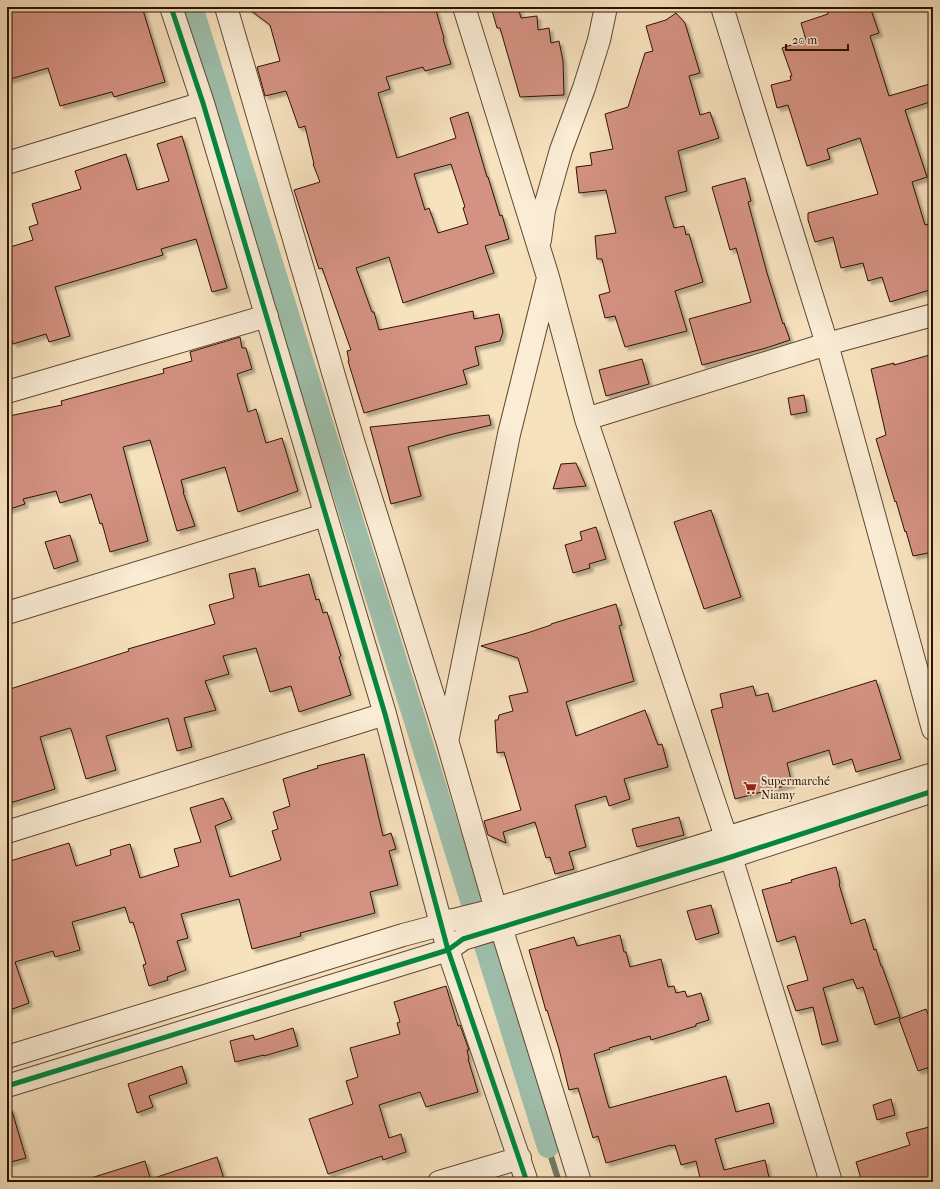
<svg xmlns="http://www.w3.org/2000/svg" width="940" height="1189" font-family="'IM FELL French Canon',serif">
  <defs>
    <filter id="shadow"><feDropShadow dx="3.5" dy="3.5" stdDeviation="1" flood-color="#0004"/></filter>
  </defs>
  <rect width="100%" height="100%" fill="#f7e2be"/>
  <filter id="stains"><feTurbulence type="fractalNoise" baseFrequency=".005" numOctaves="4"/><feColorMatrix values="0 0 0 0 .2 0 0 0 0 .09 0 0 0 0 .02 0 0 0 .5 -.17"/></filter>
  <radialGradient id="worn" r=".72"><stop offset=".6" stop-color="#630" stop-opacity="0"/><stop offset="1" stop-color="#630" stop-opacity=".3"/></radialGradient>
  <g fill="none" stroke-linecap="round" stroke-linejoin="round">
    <path stroke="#717a68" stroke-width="6" d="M548 1147 559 1182"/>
    <path stroke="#9ebfac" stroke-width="22" d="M192 7 548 1147"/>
  </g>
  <path fill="#d49282" stroke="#2d1302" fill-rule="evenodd" filter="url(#shadow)" d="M7 7H142L165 82 114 97 112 92 60 106 48 68 7 80Z
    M246 7H435L444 38 443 39 451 64 425 71 423 67 386 77 390 89 378 93 397 158 456 138 450 118 468 112 487 177H488L500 216 502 215 509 239 485 246 494 273 403 303 389 257 356 268 372 312H374L379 330 473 311 474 319 499 314 503 332 500 341 475 347 479 365 463 370 467 384 364 413 348 361H349L347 351 351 350 322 268 319 269 294 190 320 182 313 164H314L305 126 299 128 286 91 265 96 257 67 280 61 270 25ZM451 164 465 207 463 208 468 224 438 233 429 208 425 210 414 174Z
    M491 7H518L521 18 537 16 538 30 549 28 551 43 559 41 563 61 564 95 520 97 500 28H497Z
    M826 7H870L879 33 870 36 889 96 933 83V101L905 110 927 177 912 182 925 225 933 223V289L890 302 882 277 868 281 863 263 841 268 833 237 815 242 808 220V213L878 194 860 138 827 149 830 159 807 166 788 105 777 108 771 85 791 80 790 76H792L782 48 806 40 801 23 828 14Z
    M676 13 685 23 700 73 689 76 700 115 710 112 719 138 678 151 687 191 665 197 674 228 684 226 686 235 689 234 703 282 675 291 687 331 625 347 615 316 605 318 599 295 610 292 602 259H597L595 236 616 233 606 190 579 193 576 167 592 165 590 153 613 149 605 114 628 107 645 53 653 51 646 26 666 20Z
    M182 136 227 288 212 292 196 239 161 249 163 255 55 287 70 336 49 342 46 334 13 344 12 340 7 341V248L33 240 29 227 38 224 32 204 81 189 75 171 126 154 137 190 169 181 157 144Z
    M745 178 751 201 748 202 767 273 783 324 784 323 790 340 766 348 702 365 689 319 751 302 736 248 730 250 712 187Z
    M240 337 242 348H246L252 369 237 374 248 412 256 409 266 443 282 438 298 491 238 512 225 467 181 480 184 492H183L195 526 177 531 150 440 123 447 148 541 110 552 102 523 100 524 91 494 60 503 56 491 23 499 25 504 7 510V425L11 424 9 416 62 405 61 401 164 373 163 369 192 361 190 352Z
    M933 354V552L913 556 906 531 905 532 896 501 895 502 876 439 886 435 871 369 894 363V365Z
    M642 359 649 384 606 396 599 370Z
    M804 395 807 412 791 415 788 398Z
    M489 415 491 425 449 435 408 447 421 496 391 504 370 427Z
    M576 463 586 486 553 489 561 464Z
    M711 510 741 597 704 609 674 522Z
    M596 527 606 559 589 564 590 568 573 573 565 545 582 540 580 532Z
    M70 535 78 561 54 569 45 542Z
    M255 568 259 587 309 574 316 600 319 599 323 613 327 612 341 656 339 657 351 695 299 712 291 686 270 692 256 648 223 656 229 674 205 681 216 710 184 718 192 747 177 751 168 718 106 736 116 770 86 779 71 729 70 728 40 737 55 789 7 804V690L129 651 128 649 215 624 209 605 234 598 229 574Z
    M616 604 622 625 619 626 634 681 566 702 576 736 645 710 658 745 662 744 668 767 624 779 630 799 609 806 606 796 575 805 586 847 569 852 574 869 555 874 550 857 546 858 535 822 503 832 506 843 488 835 484 821 521 810 504 752 497 753 495 720H498L499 715 513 711 509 696 528 692 518 658 481 646 527 633 551 625V624Z
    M876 680 901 759 856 772 852 759 833 765 829 750 787 763 792 784 735 799 711 710 723 707 720 694 753 686 756 696 768 693 773 712Z
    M364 754 383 836 391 833 396 849 389 851 398 885 370 892 375 913 300 933 301 936 252 949 239 899 181 914 188 938 177 941 186 970 167 977 168 980 149 986 143 965 146 964 133 922 130 923 125 907 104 913 72 922 80 950 55 957 53 951 15 962 29 1003 7 1011V862L69 843 76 866 111 855 110 850 130 844 140 878 179 866 174 849 201 842 190 808 223 798 232 819 215 826 230 877 281 860 272 831 278 829 273 812 290 806 283 779 318 768 317 766Z
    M679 817 684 835 637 847 632 829Z
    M836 867 840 883 839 884 851 924 865 919 874 950 876 949 881 966H882L900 1017 875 1025 863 987 857 989 853 979 823 988 838 1041 822 1045 813 1007 796 1011 787 986 808 980 795 936 777 942 762 890 792 882 791 880 807 875Z
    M711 905 719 933 696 940 687 911Z
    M620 935 624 952H626L630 967 661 959 668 987 674 986 676 993 685 991 687 997 701 993 709 1020 696 1024V1026L651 1040 650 1036 609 1048 610 1049 594 1054 609 1108 726 1076 736 1112 769 1103 774 1123 715 1139 724 1170 765 1160 770 1182H701L696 1161 681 1165 675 1145 671 1146V1145L606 1163 598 1136 593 1138 578 1088 569 1090 559 1049 547 1010 546 1011 529 950 574 937 577 946Z
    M446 986 458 1026 460 1025 469 1050H467L469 1059H468L478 1092 426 1107 420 1092 379 1105 389 1138 401 1134 406 1152 383 1160 382 1156 328 1174 309 1119 353 1104 346 1081 358 1077 350 1048 400 1034 397 1023 400 1022 394 1002Z
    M926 1009 933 1027V1066L918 1071 899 1019Z
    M293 1028 298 1046 264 1056V1055L235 1062 230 1041 253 1035 255 1040Z
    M182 1066 187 1083 149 1096 153 1107 137 1113 128 1084Z
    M891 1099 895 1115 877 1120 873 1105Z
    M11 1108 26 1158 7 1163V1109Z
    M933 1126V1182H862L856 1162 910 1145 906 1133Z
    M217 1157 225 1182H92L91 1178 145 1161 151 1181V1179Z"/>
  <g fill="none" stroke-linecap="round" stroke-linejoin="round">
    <g stroke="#604731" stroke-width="24">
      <path id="minor" d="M171 7 203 103 385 714 448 950 527 1182
        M226 7 354 444 447 740 501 927 580 1182
        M464 7 548 277 586 419 726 837
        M722 7 827 344 933 729
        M7 163 203 103
        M540 240 544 210 561 150 584 88 599 40 606 7
        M7 392 267 316
        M586 419 827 344 933 315
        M7 613 325 515
        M448 737 509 434 548 278
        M7 832 385 714
        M731 857 831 1182
        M7 1057 403 935 433 927 441 922 458 919 486 912 933 774
        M7 1086 448 950 463 939 731 857 933 791
        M439 1182 520 1158"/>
    </g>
    <use href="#minor" stroke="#faecd5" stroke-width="22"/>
    <g stroke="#faecd5" stroke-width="8">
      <path id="cycleway" d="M171 7 203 103 385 714 448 950 527 1182
        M7 1086 448 950 463 939 731 857 933 791"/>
    </g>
    <use href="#cycleway" stroke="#00873e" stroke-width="5"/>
  </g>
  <defs>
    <g id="supermarket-bare" transform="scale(1.08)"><path d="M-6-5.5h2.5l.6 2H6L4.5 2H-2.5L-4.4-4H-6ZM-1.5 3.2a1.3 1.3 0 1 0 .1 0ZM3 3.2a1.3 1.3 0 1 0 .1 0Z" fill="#8f2418" stroke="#faecd5" stroke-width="2.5" paint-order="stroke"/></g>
  </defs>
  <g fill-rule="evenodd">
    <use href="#supermarket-bare" x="750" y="788"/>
  </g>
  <g text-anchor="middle" stroke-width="3.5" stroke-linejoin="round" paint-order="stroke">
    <g font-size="12" fill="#2d1302" stroke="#faecd5" text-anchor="start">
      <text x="761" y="785">Supermarché<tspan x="761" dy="14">Niamy</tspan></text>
    </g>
  </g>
  <rect width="940" height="1189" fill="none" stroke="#f7e2be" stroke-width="24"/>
  <rect x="8" y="8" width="924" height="1173" fill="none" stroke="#2d1302" stroke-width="2"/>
  <rect x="12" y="12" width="916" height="1165" fill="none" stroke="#2d1302"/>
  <path d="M786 44v6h62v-6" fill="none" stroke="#2d1302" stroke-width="2"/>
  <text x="792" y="44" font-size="12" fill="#2d1302" stroke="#faecd5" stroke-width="3" paint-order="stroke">20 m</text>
  <rect width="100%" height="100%" filter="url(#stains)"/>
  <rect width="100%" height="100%" fill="url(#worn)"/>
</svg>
